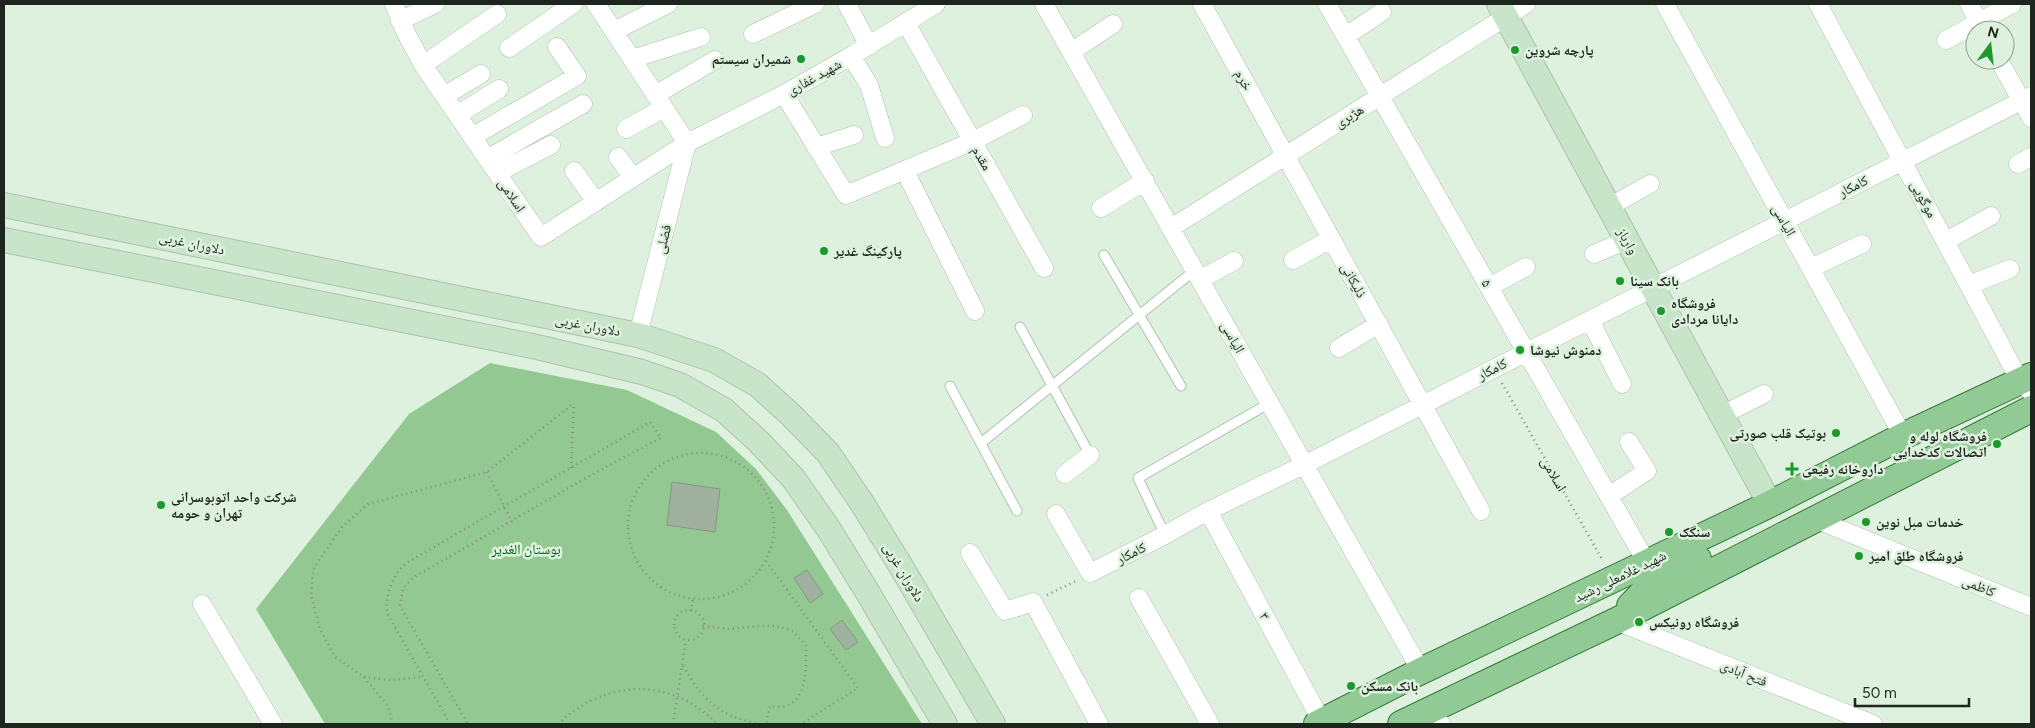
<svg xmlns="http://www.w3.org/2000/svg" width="2035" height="728" font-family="Figtree,'Noto Naskh Arabic',sans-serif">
  <rect width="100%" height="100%" fill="#def1de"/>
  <path fill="#93c893" d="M490 363 627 390 716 432 756 469 787 510 922 724H325L256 609 409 414Z"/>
  <path fill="#a0b29f" stroke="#879886" d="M672 482 720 489 715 532 667 525Z
    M807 570 823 594 810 603 794 578Z
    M842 620 858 642 846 650 830 629Z"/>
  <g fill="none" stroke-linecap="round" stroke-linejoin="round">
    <g stroke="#afc1af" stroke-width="11">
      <path id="lane" d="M1104 255 1181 386
        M1020 327 1090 455
        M950 386 1017 511
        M981 443 1195 270
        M1165 535 1138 478 1270 403"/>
    </g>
    <g stroke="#afc1af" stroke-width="19">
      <path id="street" d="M394 4 404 29 423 65 541 237 687 143 784 94 851 56 936 4
        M596 4 687 143
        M847 4 869 46
        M1044 4 1421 671
        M1202 4 1481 511
        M1327 4 1647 563
        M1665 4 1903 436
        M1818 4 2020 381 2031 392
        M1969 4 1983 30
        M400 21 435 4
        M906 23 1044 268
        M614 31 668 4
        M753 34 815 4
        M1346 36 1382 12
        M1946 40 2012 4
        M509 48 573 4
        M1071 52 1113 24
        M851 56 869 85 885 138
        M632 59 701 37
        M1999 60 2031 118
        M423 65 497 14
        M784 94 846 195 973 141 1023 115
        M655 95 715 60
        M444 96 481 74
        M457 115 499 89
        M626 129 664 108
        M472 137 577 76 557 47
        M816 147 854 135
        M618 157 633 178
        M487 159 583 104
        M2018 164 2031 157
        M574 171 596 202
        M905 171 975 311
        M497 173 551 145
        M1609 207 1650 184
        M1101 208 1145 181
        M1171 228 1526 4
        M1946 241 1991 216
        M1594 254 1627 240
        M1293 260 1331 239
        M1811 268 1862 244
        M1201 279 1234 261
        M1969 285 2010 269
        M1489 287 1526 267
        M1590 320 1622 384
        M638 335 687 143
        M1339 348 1379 324
        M1722 415 1764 394
        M1065 474 1090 455
        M1609 496 1647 471 1629 442
        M1208 511 1322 722
        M1056 514 1090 573 1165 535 1208 511 1304 465 2031 96
        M1815 519 2031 607
        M970 553 1005 611 1033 602 1099 724
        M1139 598 1210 724
        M202 604 273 724
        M1616 621 1873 724
        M1418 715 1441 724"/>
    </g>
    <g stroke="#afc1af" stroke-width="26">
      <path id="secondary" d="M1499 4 1770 504
        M4 205 638 335 714 360 758 385 792 416 828 453 862 503 902 568 993 724
        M4 240 537 347 642 372 680 385 724 410 758 441 793 478 828 528 868 593 945 724"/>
    </g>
    <g stroke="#397a3d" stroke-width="28">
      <path id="primary" d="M1630 606 1655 580 1698 559
        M1317 724 1421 671 1770 504 1903 436 2031 376
        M1401 724 1616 621 2031 409"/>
    </g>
    <path stroke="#808e80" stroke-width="2.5" stroke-dasharray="1 4" stroke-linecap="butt" d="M1502 383 1603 561
      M628 526a73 73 0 1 1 146 0a73 73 0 1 1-146 0Z
      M571 468 574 403
      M487 472 512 522
      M766 561 858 688 801 724
      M1047 595 1076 581
      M674 625a15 15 0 1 1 30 0a15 15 0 1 1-30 0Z
      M691 611 693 600
      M703 626 730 629 757 626H776L793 631 806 646C806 666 808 698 786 706 781 708 774 706 770 706L766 724
      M683 666C705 702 716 714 758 724
      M364 677 388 680 423 677
      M393 724 388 706 364 677 334 656 320 629 311 596 313 569 342 527 368 504 487 472 574 403
      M450 724 387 613C385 594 393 573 408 562L650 422 661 438C576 481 496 531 414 577L403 588 400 606 468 724
      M558 724C605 679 671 676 717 724
      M673 724 686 640"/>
    <use href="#lane" stroke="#fff" stroke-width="9"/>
    <use href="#street" stroke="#fff" stroke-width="18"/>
    <use href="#secondary" stroke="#c8e5ca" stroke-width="24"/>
    <use href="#primary" stroke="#91ca94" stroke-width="26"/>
  </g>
  <g fill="#1c992d" stroke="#def1de" stroke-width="2">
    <circle cx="1515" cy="50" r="5"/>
    <circle cx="801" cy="59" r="5"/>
    <circle cx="824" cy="251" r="5"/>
    <circle cx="1620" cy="281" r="5"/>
    <circle cx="1661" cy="311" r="5"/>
    <circle cx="1520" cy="350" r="5"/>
    <circle cx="1836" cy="433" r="5"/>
    <circle cx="1997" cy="444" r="5"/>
    <path d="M1789.5 461.5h5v5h5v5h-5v5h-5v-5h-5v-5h5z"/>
    <circle cx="161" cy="505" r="5"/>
    <circle cx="1866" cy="522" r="5"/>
    <circle cx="1669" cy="532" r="5"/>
    <circle cx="1859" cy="556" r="5"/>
    <circle cx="1639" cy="622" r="5"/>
    <circle cx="1351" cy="686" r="5"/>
  </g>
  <g text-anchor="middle" stroke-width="5" stroke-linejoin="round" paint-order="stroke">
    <g font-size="14" font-weight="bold" fill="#1e251e" stroke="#def1de" text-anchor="start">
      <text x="1525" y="55">پارچه شروین</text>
      <text x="791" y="64" text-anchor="end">شمیران سیستم</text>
      <text x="834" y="256">پارکینگ غدیر</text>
      <text x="1630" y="286">بانک سینا</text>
      <text x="1671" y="308">فروشگاه<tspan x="1671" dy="16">دایانا مردادی</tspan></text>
      <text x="1530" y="355">دمنوش نیوشا</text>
      <text x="1826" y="438" text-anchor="end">بوتیک قلب صورتی</text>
      <text x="1987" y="441" text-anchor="end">فروشگاه لوله و<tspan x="1987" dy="16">اتصالات کدخدایی</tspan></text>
      <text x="1802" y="474">داروخانه رفیعی</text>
      <text x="171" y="502">شرکت واحد اتوبوسرانی<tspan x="171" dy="16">تهران و حومه</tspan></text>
      <text x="1876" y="527">خدمات مبل نوین</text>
      <text x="1679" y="537">سنگک</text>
      <text x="1869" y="561">فروشگاه طلق امیر</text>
      <text x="1649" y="627">فروشگاه رونیکس</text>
      <text x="1361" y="691">بانک مسکن</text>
    </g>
    <g font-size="14" fill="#1e251e" stroke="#def1de">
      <text transform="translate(814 77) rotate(-29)" y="5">شهید غفاری</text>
      <text transform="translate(1244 80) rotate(61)" y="5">خرم</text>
      <text transform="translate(1349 116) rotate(-32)" y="5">هژبری</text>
      <text transform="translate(982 158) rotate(59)" y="5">مقدم</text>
      <text transform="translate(1853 186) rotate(-27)" y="5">کامکار</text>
      <text transform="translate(512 195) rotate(56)" y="5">اسلامی</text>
      <text transform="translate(1924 199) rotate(62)" y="5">موگویی</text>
      <text transform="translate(1784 220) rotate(61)" y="5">الیاسی</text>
      <text transform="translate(663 239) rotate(-76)" y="5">فضلی</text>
      <text transform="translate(1628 241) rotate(61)" y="5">وارباز</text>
      <text transform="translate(192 243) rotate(12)" y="5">دلاوران غربی</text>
      <text transform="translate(1354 280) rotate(61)" y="5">ذلیکانی</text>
      <text transform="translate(1487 283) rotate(60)" y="5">۵</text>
      <text transform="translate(588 325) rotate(11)" y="5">دلاوران غربی</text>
      <text transform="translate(1233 337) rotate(61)" y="5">الیاسی</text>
      <text transform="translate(1492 369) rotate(-27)" y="5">کامکار</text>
      <text transform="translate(1554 474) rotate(60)" y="5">اسلامی</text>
      <text transform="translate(1131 553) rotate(-27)" y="5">کامکار</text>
      <text transform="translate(904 572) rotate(59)" y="5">دلاوران غربی</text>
      <text transform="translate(1620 576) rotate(-26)" y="5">شهید غلامعلی رشید</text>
      <text transform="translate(1979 586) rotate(22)" y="5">کاظمی</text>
      <text transform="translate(1265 616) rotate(62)" y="5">۳</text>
      <text transform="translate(1744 673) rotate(22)" y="5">فتح آبادی</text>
    </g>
    <g font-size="14" fill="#046014" stroke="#def1de">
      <text x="526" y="554">بوستان الغدیر</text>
    </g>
  </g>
  <rect width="2035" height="728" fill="none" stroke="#1e251e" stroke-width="10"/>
  <g transform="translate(1990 45) rotate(15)"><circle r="24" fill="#def1de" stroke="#919f91"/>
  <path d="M0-4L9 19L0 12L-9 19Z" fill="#1c992d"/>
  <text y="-8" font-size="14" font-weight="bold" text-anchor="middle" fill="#1e251e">N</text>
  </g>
  <path d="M1855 698v8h114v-8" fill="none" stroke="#1e251e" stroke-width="2.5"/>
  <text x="1862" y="698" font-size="15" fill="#1e251e" stroke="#def1de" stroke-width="4" paint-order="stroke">50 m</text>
</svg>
